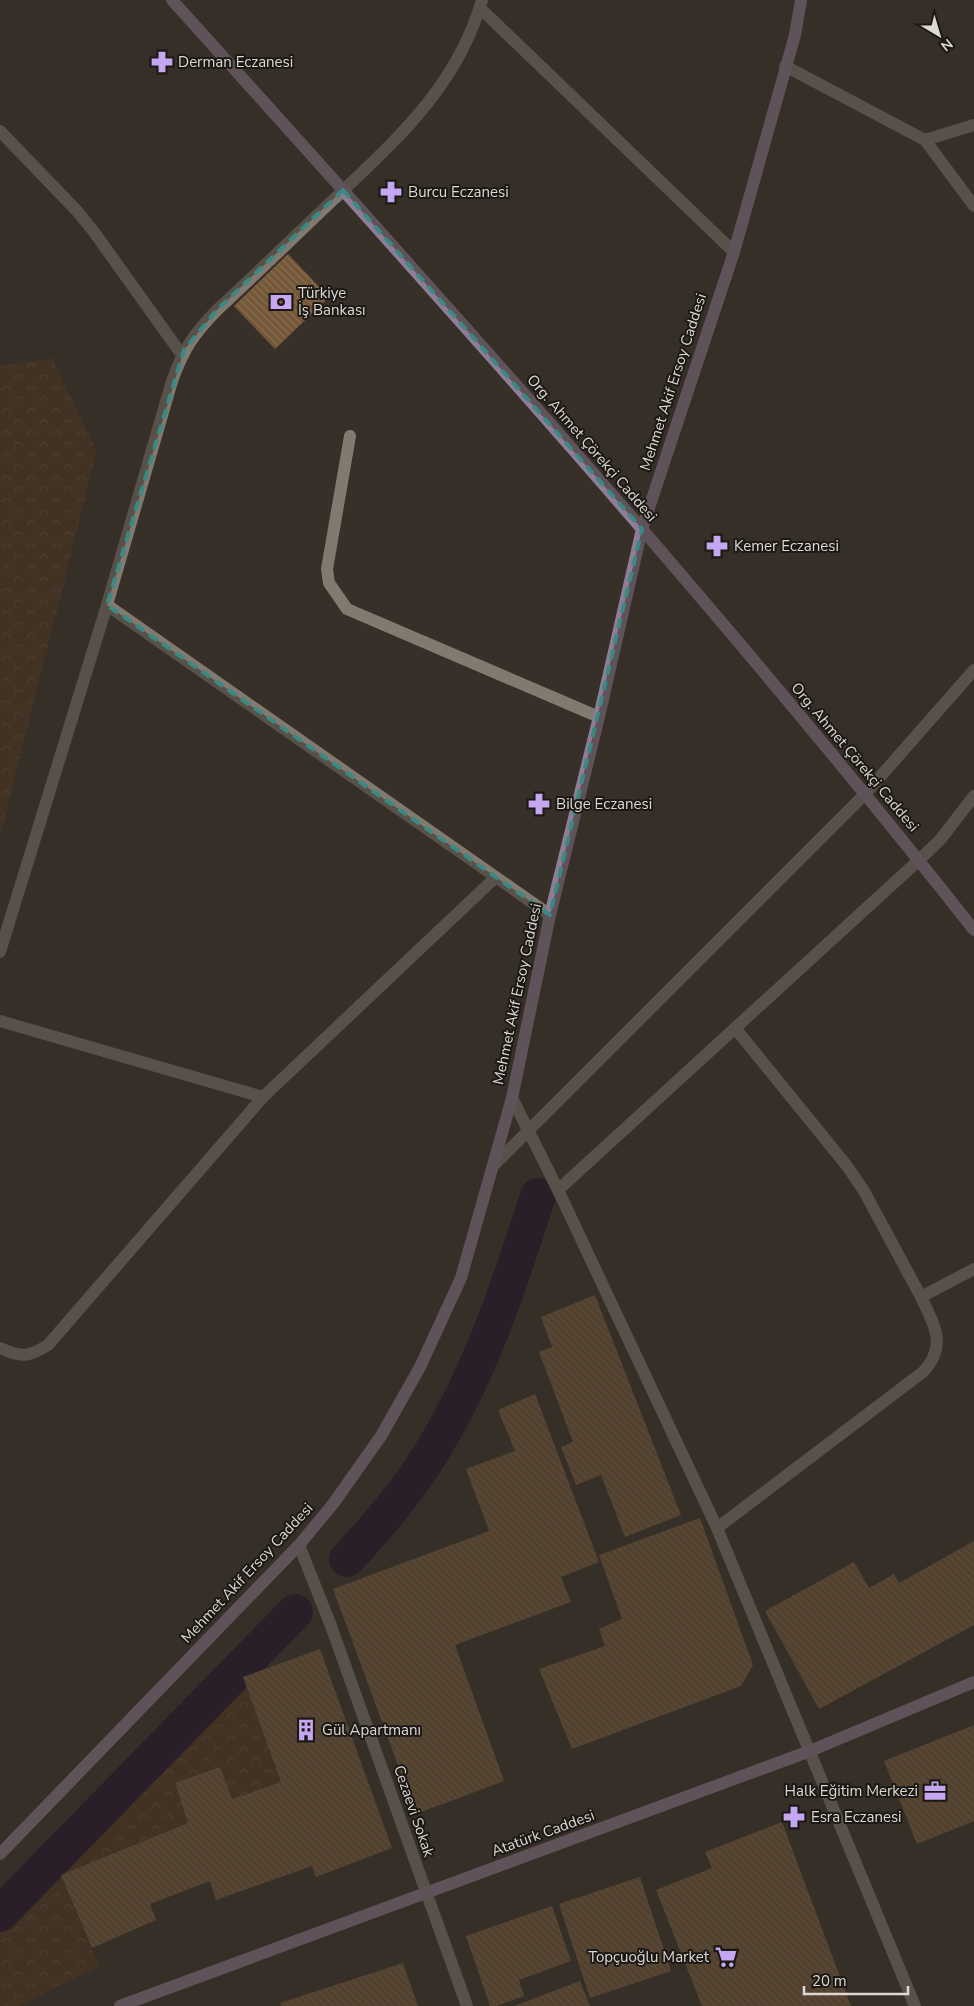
<svg xmlns="http://www.w3.org/2000/svg" width="974" height="2006" font-family="'Nunito Sans',sans-serif">
  <defs>
    <pattern id="forest-crowns" width="20" height="18" patternUnits="userSpaceOnUse" patternTransform="scale(1.25)"><rect width="20" height="18" fill="#4e371d"/><path d="M2 6a3 3 0 1 1 6 0M12 15a3 3 0 1 1 6 0" fill="none" stroke="#67533d"/></pattern>
    <pattern id="building-back-hatch" width="6" height="6" patternUnits="userSpaceOnUse" patternTransform="scale(1.25)"><rect width="6" height="6" fill="#735737"/><path d="M-1 5l2 2M0 0l6 6M5-1l2 2" fill="none" stroke="#866e53"/></pattern>
  </defs>
  <rect width="100%" height="100%" fill="#373028"/>
  <path fill="url(#forest-crowns)" d="M52 358 97 451 0 838V366Z
    M243 1677 281 1782 232 1799 220 1767 175 1783 188 1823 61 1876 99 1966 19 2006H0V1916Z"/>
  <g fill="none" stroke-linecap="round" stroke-linejoin="round">
    <path stroke="#1b0d2b" stroke-width="36" d="M347 1559C379 1525 410 1489 434 1448 482 1369 510 1283 538 1196
      M0 1914 295 1612"/>
  </g>
  <path fill="url(#building-back-hatch)" d="M288 254 329 297 275 349 234 306Z
    M595 1295 681 1515 625 1537 601 1475 576 1485 561 1447 573 1442 539 1352 552 1347 541 1317Z
    M535 1394 599 1562 561 1577 571 1602 455 1645 504 1781 416 1814 333 1589 489 1531 466 1469 515 1451 498 1410Z
    M700 1518 753 1665 741 1686 572 1749 539 1669 605 1646 599 1629 622 1619 599 1555Z
    M974 1541V1625L819 1709 765 1611 854 1562 869 1588 894 1574 899 1583Z
    M320 1649 392 1848 316 1877 312 1866 216 1900 210 1881 150 1904 156 1920 92 1948 61 1875 188 1823 175 1783 220 1767 232 1799 281 1782 243 1677Z
    M974 1725V1821L917 1844 884 1761Z
    M782 1822 851 2006H702L656 1890 712 1868 705 1852Z
    M640 1877 671 1971 590 1998 559 1904Z
    M552 1906 571 1961 519 1980 524 1996 496 2006H490L466 1936Z
    M403 1963 418 2006H281L280 2003Z
    M580 1981 590 2006H514Z"/>
  <g fill="none" stroke-linecap="round" stroke-linejoin="round">
    <path stroke="#827a71" stroke-width="12" d="M493 1166 865 794 974 670
      M558 1190 919 860 940 840 974 796"/>
    <path stroke="#827a71" stroke-width="12" d="M480 8 734 252
      M785 66 925 140 974 125
      M0 131 77 211 94 232 182 355
      M925 140 974 206
      M350 436 327 569 329 583 347 609 599 717
      M107 605 550 915
      M0 952 107 605 172 381C184 348 193 335 217 310 256 274 294 237 333 200 396 140 457 87 482 0
      M0 1021 263 1097
      M735 1028 847 1166 864 1191 921 1297 974 1269
      M512 1098 558 1190 717 1528 915 2006
      M0 1348C21 1358 29 1357 48 1345L263 1097 496 877
      M717 1528 923 1372C948 1345 934 1325 921 1297
      M299 1545 331 1626 467 2006"/>
    <path stroke="#907c96" stroke-width="12" d="M172 0C446 304 721 609 974 930
      M0 1854 299 1545 333 1504 381 1436 420 1367 461 1278 512 1098 550 915 599 717 642 529 734 252 795 35 801 0
      M120 2006 810 1751 974 1682"/>
  </g>
  <path d="M0 0H974V2006H0ZM343 190 642 529 550 915 107 605 184 350 217 310Z" fill="#373028" fill-opacity=".55" fill-rule="evenodd"/>
  <path fill="none" stroke="#388a82" stroke-width="4" stroke-dasharray="10 6" stroke-linejoin="round" d="M343 190 642 529 550 915 107 605 184 350 217 310Z"/>
  <defs>
    <g id="pharmacy-bare" transform="scale(1.725)"><path d="M-2-6h4v4h4v4h-4v4h-4v-4h-4v-4h4Z" fill="#c5a7f1" stroke="#1c1915" stroke-width="2.5" paint-order="stroke"/></g>
    <g id="bank-bare" transform="scale(1.725)"><path d="M-6-4H6V4H-6ZM0-2.3a2.3 2.3 0 1 0 0 4.6a2.3 2.3 0 1 0 0-4.6Z" fill="#c5a7f1" stroke="#1c1915" stroke-width="2.5" paint-order="stroke"/></g>
    <g id="building-bare" transform="scale(1.725)"><path d="M-4-6H4V6H1V3H-1V6H-4ZM-2.5-4.3h1.7v1.8h-1.7ZM.8-4.3h1.7v1.8H.8ZM-2.5-1h1.7V.8h-1.7ZM.8-1h1.7V.8H.8Z" fill="#c5a7f1" stroke="#1c1915" stroke-width="2.5" paint-order="stroke"/></g>
    <g id="office-bare" transform="scale(1.725)"><path d="M-6-3h4V-5.5h4V-3h4V5H-6ZM-1-4.5V-3h2v-1.5ZM-6 0V1H6V0Z" fill="#c5a7f1" stroke="#1c1915" stroke-width="2.5" paint-order="stroke"/></g>
    <g id="supermarket-bare" transform="scale(1.725)"><path d="M-6-5.5h2.5l.6 2H6L4.5 2H-2.5L-4.4-4H-6ZM-1.5 3.2a1.3 1.3 0 1 0 .1 0ZM3 3.2a1.3 1.3 0 1 0 .1 0Z" fill="#c5a7f1" stroke="#1c1915" stroke-width="2.5" paint-order="stroke"/></g>
  </defs>
  <g fill-rule="evenodd">
    <use href="#pharmacy-bare" x="162" y="62"/>
    <use href="#pharmacy-bare" x="391" y="192"/>
    <use href="#bank-bare" x="281" y="302"/>
    <use href="#pharmacy-bare" x="717" y="546"/>
    <use href="#pharmacy-bare" x="539" y="804"/>
    <use href="#building-bare" x="306" y="1730"/>
    <use href="#office-bare" x="935" y="1791"/>
    <use href="#pharmacy-bare" x="794" y="1817"/>
    <use href="#supermarket-bare" x="726" y="1957"/>
  </g>
  <g text-anchor="middle" stroke-width="4" stroke-linejoin="round" paint-order="stroke">
    <g font-size="15" fill="#ddd8d4" stroke="#1c1915" text-anchor="start">
      <text x="178" y="67">Derman Eczanesi</text>
      <text x="408" y="197">Burcu Eczanesi</text>
      <text x="298" y="298">Türkiye<tspan x="298" dy="17">İş Bankası</tspan></text>
      <text x="734" y="551">Kemer Eczanesi</text>
      <text x="556" y="809">Bilge Eczanesi</text>
      <text x="322" y="1735">Gül Apartmanı</text>
      <text x="918" y="1796" text-anchor="end">Halk Eğitim Merkezi</text>
      <text x="811" y="1822">Esra Eczanesi</text>
      <text x="709" y="1962" text-anchor="end">Topçuoğlu Market</text>
    </g>
    <g font-size="15" fill="#ddd8d4" stroke="#1c1915">
      <text transform="translate(673 382) rotate(-72)" y="5">Mehmet Akif Ersoy Caddesi</text>
      <text transform="translate(592 448) rotate(49)" y="5">Org. Ahmet Çörekçi Caddesi</text>
      <text transform="translate(855 757) rotate(50)" y="5">Org. Ahmet Çörekçi Caddesi</text>
      <text transform="translate(517 994) rotate(-78)" y="5">Mehmet Akif Ersoy Caddesi</text>
      <text transform="translate(247 1573) rotate(-47)" y="5">Mehmet Akif Ersoy Caddesi</text>
      <text transform="translate(414 1811) rotate(71)" y="5">Cezaevi Sokak</text>
      <text transform="translate(543 1833) rotate(-20)" y="5">Atatürk Caddesi</text>
    </g>
  </g>
  <g transform="translate(939 35) rotate(142)" stroke="#1c1915" stroke-width="4" paint-order="stroke">
  <path d="M0-4L9 19L0 12L-9 19Z" fill="#ddd8d4"/>
  <text y="-8" font-size="14" font-weight="bold" text-anchor="middle" fill="#ddd8d4">N</text>
  </g>
  <path d="M804 1986v8h104v-8" fill="none" stroke="#ddd8d4" stroke-width="2.5"/>
  <text x="812" y="1986" font-size="15" fill="#ddd8d4" stroke="#1c1915" stroke-width="4" paint-order="stroke">20 m</text>
</svg>
